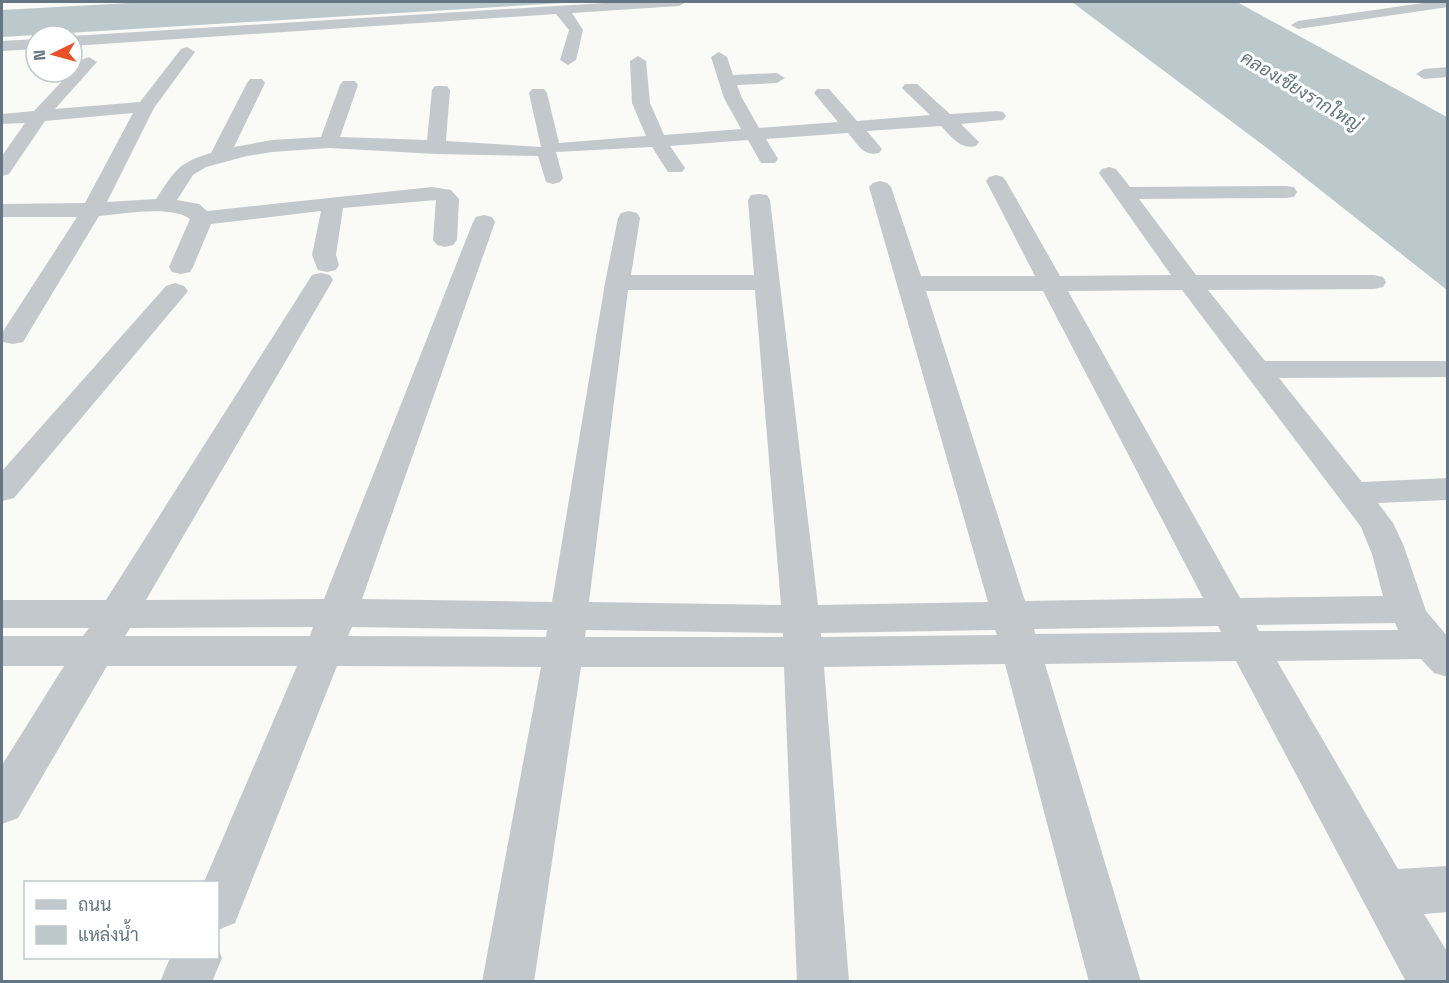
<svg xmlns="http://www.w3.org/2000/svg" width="1449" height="983" font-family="'Space Grotesk',Sarabun,sans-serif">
  <rect width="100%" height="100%" fill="#fafaf7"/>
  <path fill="#bbc8cc" d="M148 2H579L2 37V10Z
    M1072 2H1237L1447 117V290L1271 151Z"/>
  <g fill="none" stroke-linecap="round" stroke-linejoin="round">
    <path fill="#c3c8cc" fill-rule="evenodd" d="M621 2H686L679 6 572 13 583 30 576 60 568 65 560 60 569 30 556 14 72 46V36Z
      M1430 2H1448V7L1298 29 1291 25 1298 21Z
      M36 39V49L2 51V41Z
      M187 47 195 52 154 108 107 202 156 199C175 171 177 163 211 153L247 83 250 79H262L265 83 234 147 272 140 321 137 340 85 343 81H355L358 85 340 137 427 140 432 90 435 86H447L450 90 446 141 541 147 529 93 532 89H544L547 93 559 143 646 136 632 103 630 61 638 56 646 61 650 103 664 135 741 129 724 98 711 57 719 52 727 57 733 75 777 73 785 78 777 83 737 85 742 98 759 128 838 122 814 93 817 89H829L857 121 930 115 902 88 905 84H917L950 114 997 111 1003 112 1006 116 1003 120 961 124 979 142 976 146C960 150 951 136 941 126L867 131 882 149 879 153C863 157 857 143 848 133L766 139 778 159 775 163H761L748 140 670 146 685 168 682 172H668L652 147 556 152 563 178 560 182 553 184 546 182 538 156 436 154 329 148 272 152 247 156 206 167 193 175 177 200 199 204 207 211 432 187 451 190 459 199 457 240 453 245 445 247 437 245 433 240 436 200 343 208 336 255 339 265 336 270 327 272 318 270 312 255 321 211 211 224 193 267 190 272 181 274 172 272 169 267 190 219C172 205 122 214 99 216L23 342 13 344 3 342 2 333 77 217H2V204L85 203 133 113 45 121 9 174 2 176V156L25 123 2 124V114L34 111 83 59 89 57 97 62 55 109 140 102 181 49Z
      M1448 67V77L1424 79 1416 74 1424 69Z
      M1109 167 1116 169 1130 187 1286 186 1294 187 1297 192 1294 197 1286 198 1139 199 1196 275H1374L1383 277 1386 282 1383 287 1374 289 1208 290 1265 361H1448V377L1279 378 1362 482 1448 478V500L1378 503 1393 523 1403 544 1426 611 1448 637V677L1434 673 1421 659 1277 661 1398 869 1448 866V912L1424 914 1448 953V982H1406L1236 661 1045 664 1141 982H1089L1005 664 824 667 849 982H797L784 667H581L534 982H482L541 667 337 666 235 923 218 930V882H204L297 666H107L18 818 2 824V765L64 666H2V636H83L89 628H2V600H106L312 275 321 273 330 275 333 280 146 600 324 599 473 222 476 217 484 215 492 217 495 222 362 599 552 602 605 283 618 218 621 213 629 211 637 213 640 218 631 275H754L748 200 751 195 759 194 767 195 770 200 818 605 988 602 869 187 873 183 880 181 887 183 891 187 921 276H1035L986 181 989 177 996 175 1003 177 1006 181 1060 276 1171 275 1099 173 1102 169ZM628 290H755L781 605 589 602ZM1182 290 1361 527 1372 554 1383 596 1240 598 1068 291ZM926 291H1043L1203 598 1025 601ZM1395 623 1398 630 1259 631 1256 625ZM1218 626 1221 632 1035 634 1034 629ZM313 627 310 636H125L130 628ZM352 627 547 630 546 637 348 636ZM586 630 783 633V637H585ZM995 630 997 635 821 637V633Z
      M175 283 184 286 188 291 184 296 14 498 2 501V471L166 286Z
      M218 948 222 958 212 982H160L170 958H218Z"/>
  </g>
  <g text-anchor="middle" stroke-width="6" stroke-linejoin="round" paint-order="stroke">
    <g font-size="18" font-style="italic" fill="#5e757d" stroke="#fff">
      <text transform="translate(1301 91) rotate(31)" y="6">คลองเชียงรากใหญ่</text>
    </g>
  </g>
  <rect width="1449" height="983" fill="none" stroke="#647683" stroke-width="6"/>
  <rect x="24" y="881" width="195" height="78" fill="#ffffff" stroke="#c1c8cd" stroke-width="1.5"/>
  <rect x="36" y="900" width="30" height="9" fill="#c3c8cc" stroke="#c1c8cd" stroke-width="1.5"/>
  <text x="78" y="911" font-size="18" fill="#647683">ถนน</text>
  <rect x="36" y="926" width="30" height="18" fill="#bbc8cc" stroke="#c1c8cd" stroke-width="1.5"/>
  <text x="78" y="941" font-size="18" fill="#647683">แหล่งน้ำ</text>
  <g transform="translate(54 54) rotate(265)"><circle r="28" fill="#ffffff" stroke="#c1c8cd" stroke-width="1.5"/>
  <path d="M0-4.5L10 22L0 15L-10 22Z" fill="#e95228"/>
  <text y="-9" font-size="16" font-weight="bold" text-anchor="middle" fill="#647683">N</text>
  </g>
</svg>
